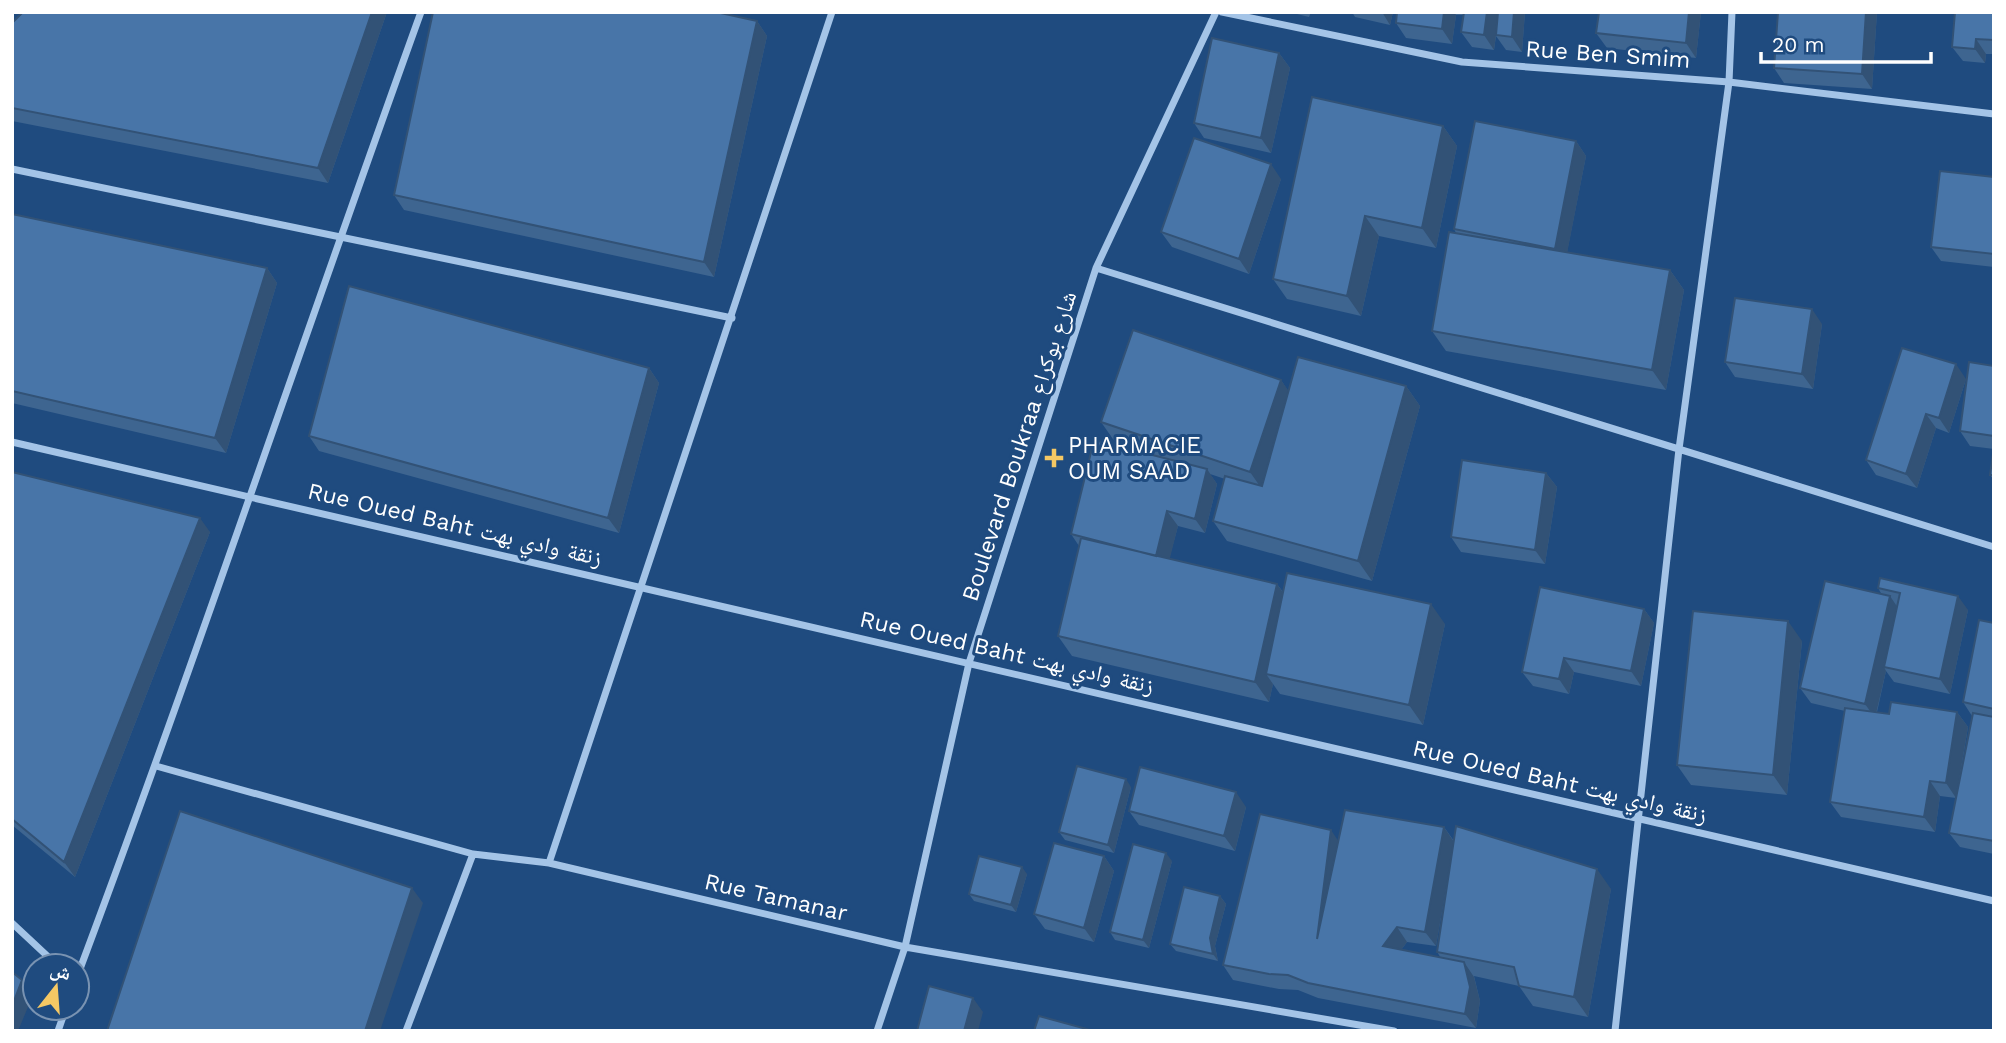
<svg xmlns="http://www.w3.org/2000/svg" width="2006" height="1043" font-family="'Work Sans','Noto Naskh Arabic',sans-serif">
  <rect width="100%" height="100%" fill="#1f4b7f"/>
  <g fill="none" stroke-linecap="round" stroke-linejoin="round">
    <path stroke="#a4c4e7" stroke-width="7" d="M1222 12 1462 62 1729 82 1994 114
      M12 169 732 318
      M1096 268 1994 547
      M12 442 1994 901
      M156 766 473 854 549 863 905 947 1394 1031
      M549 863 832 12
      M12 923 58 966
      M77 977C197 657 305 333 421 12
      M58 1031 66 1008
      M406 1031 473 854
      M877 1031 905 947 969 663 1096 268 1216 12
      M1615 1031 1679 449 1729 82 1732 12"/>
  </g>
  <path fill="#3e6590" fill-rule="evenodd" d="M387 12 328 183 12 121V23Z
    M1289 12H1311L1309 17Z
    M1352 12H1393L1390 25 1355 17Z
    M1397 12H1525L1522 52 1506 50 1496 36 1494 50 1472 47 1461 32 1464 15H1456L1452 44 1406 38 1396 23Z
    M1599 12H1701L1696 58 1607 48 1596 33Z
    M1778 12H1877L1872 89 1784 83 1774 68Z
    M1994 12V54H1986L1985 63 1963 61 1952 47Z
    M757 21 767 36 714 277 404 210 394 195Z
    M1279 53 1290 68 1271 153 1204 138 1194 123Z
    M1443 126 1457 146 1436 248 1379 236 1361 316 1287 299 1273 279Z
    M1576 141 1586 156 1567 252 1670 270 1684 290 1666 390 1446 351 1432 331 1456 233 1454 229Z
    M1994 177V267L1941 261 1931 247Z
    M1281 179 1249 274 1172 247 1161 232Z
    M12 214 267 268 277 283 226 453 12 403Z
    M1822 324 1813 389 1735 377 1725 362Z
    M1994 366V480L1990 475 1994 449 1970 446 1960 431Z
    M649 368 659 383 619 533 319 451 309 436Z
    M1966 379 1949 433 1936 428 1917 488 1876 475 1866 460Z
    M1281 380 1288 391 1406 386 1420 406 1372 581 1227 541 1213 521 1225 479 1210 474 1217 484 1205 533 1178 526 1169 559 1277 584 1283 592 1445 624 1423 725 1280 694 1273 684 1269 702 1072 656 1058 636 1079 546 1071 534 1163 458 1115 442 1101 422Z
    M12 472 210 532 75 877 12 825Z
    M1546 473 1557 487 1545 564 1461 552 1451 537Z
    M1880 578 1968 610 1950 694 1894 682 1886 671 1877 712 1889 714 1957 712 1968 727 1957 795 1972 716 1963 702 1994 623V854L1960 847 1949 833 1956 798 1940 796 1935 832 1841 817 1830 802 1845 711 1811 703 1800 688 1882 595 1878 588Z
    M1644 609 1654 623 1641 686 1574 672 1569 694 1533 686 1522 672Z
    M1802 641 1787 795 1691 785 1677 765Z
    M1131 787 1114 853 1065 840 1059 832Z
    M1246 807 1235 851 1139 825 1129 811Z
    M1444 827 1454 841 1611 889 1588 1017 1533 1006 1519 986 1474 976 1480 1001 1476 1028 1318 998 1298 990 1279 989 1233 980 1223 965 1338 841ZM1448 878 1437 952 1441 958 1401 950 1407 942 1436 946Z
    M1104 856 1114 871 1094 942 1045 929 1034 914Z
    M1172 861 1149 948 1115 940 1110 932Z
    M1027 874 1016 912 974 901 969 894Z
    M1220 896 1226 904 1215 946 1218 961 1176 951 1170 944Z"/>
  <path fill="#325276" d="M372 12H387L328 183 318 168Z
    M1382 12H1393L1390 25Z
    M1444 12H1454L1456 15 1452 44 1442 29Z
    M1487 12H1499L1494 50 1484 35Z
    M1514 12H1525L1522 52 1512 37Z
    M1689 12H1701L1696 58 1686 43Z
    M1866 12H1877L1872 89 1862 74Z
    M757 21 767 36 714 277 704 262Z
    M1976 39 1986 54 1985 63 1975 49Z
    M1279 53 1290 68 1271 153 1261 138Z
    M1443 126 1457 146 1436 248 1422 228Z
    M1576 141 1586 156 1565 264 1555 249Z
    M1271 164 1281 179 1249 274 1239 259Z
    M1365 216 1379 236 1361 316 1347 296Z
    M267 268 277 283 226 453 215 438Z
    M1670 270 1684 290 1666 390 1652 370Z
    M1812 309 1822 324 1813 389 1802 374Z
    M1956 364 1966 379 1949 433 1939 418Z
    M649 368 659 383 619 533 608 518Z
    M1281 380 1295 400 1264 492 1250 472Z
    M1406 386 1420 406 1372 581 1358 561Z
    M1926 414 1936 428 1917 488 1906 474Z
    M1207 469 1217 484 1205 533 1195 519Z
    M1546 473 1557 487 1545 564 1535 550Z
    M1167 511 1178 526 1167 570 1156 556Z
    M200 518 210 532 75 877 64 862Z
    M1277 584 1291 604 1266 674 1273 684 1269 702 1255 682Z
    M1890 596 1900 611 1884 667 1886 671 1875 718 1865 704Z
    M1958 596 1968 610 1950 694 1940 679Z
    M1431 604 1445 624 1423 725 1409 705Z
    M1644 609 1654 623 1641 686 1631 671Z
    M1788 621 1802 641 1787 795 1773 775Z
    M1564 658 1574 672 1569 694 1559 679Z
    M1957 712 1968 727 1956 798 1946 783Z
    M1126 779 1131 787 1114 853 1108 845Z
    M1930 781 1940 796 1935 832 1924 817Z
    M1236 792 1246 807 1235 851 1224 836Z
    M1444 827 1454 842 1436 946 1425 932Z
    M1331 830 1341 845 1317 939Z
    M1166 853 1172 861 1149 948 1143 940Z
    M1104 856 1114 871 1094 942 1084 928Z
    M1022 867 1027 874 1016 912 1011 905Z
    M1597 869 1611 889 1588 1017 1574 997Z
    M412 888 423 903 380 1031H365Z
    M1220 896 1226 904 1215 946 1218 961 1213 954 1210 938Z
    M1397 927 1407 942 1393 961 1383 946Z
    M1464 962 1474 977 1480 1001 1476 1028 1465 1014Z
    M22 980 33 995 18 1031H12V1006Z
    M973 998 983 1012 978 1031H964Z"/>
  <path fill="#4875a8" stroke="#325276" stroke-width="2" d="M23 12H372L318 168 12 108V23Z
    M433 12H716L757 21 704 262 394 195Z
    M1397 12H1444L1442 29 1396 23Z
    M1464 12H1487L1484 35 1461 32Z
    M1498 12H1514L1512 37 1496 35Z
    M1599 12H1689L1686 43 1596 33Z
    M1778 12H1866L1862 74 1774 68Z
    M1955 12H1994V40L1976 39 1975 49 1952 47Z
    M1212 38 1279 53 1261 138 1194 123Z
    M1312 97 1443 126 1422 228 1365 216 1347 296 1273 279Z
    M1475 121 1576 141 1555 249 1454 229Z
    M1194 138 1271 164 1239 259 1161 232Z
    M1940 171 1994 177V254L1931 247Z
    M12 214 267 268 215 438 12 391Z
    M1449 232 1670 270 1652 370 1432 331Z
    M349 286 649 368 608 518 309 436Z
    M1735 298 1812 309 1802 374 1725 362Z
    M1133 330 1281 380 1250 472 1101 422Z
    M1902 348 1956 364 1939 418 1926 414 1906 474 1866 460Z
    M1298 357 1406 386 1358 561 1213 521 1225 476 1262 486Z
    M1969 362 1994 366V436L1960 431Z
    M1094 440 1207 469 1195 519 1167 511 1156 556 1071 534Z
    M1994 447V475H1990Z
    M1462 460 1546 473 1535 550 1451 537Z
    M12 472 200 518 64 862 12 819Z
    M1081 538 1277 584 1255 682 1058 636Z
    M1287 573 1431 604 1409 705 1266 674Z
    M1880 578 1958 596 1940 679 1884 667 1900 593 1878 588Z
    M1825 581 1890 596 1865 704 1800 688Z
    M1540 587 1644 609 1631 671 1564 658 1559 679 1522 672Z
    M1693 611 1788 621 1773 775 1677 765Z
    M1979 620 1994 623V709L1963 702Z
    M1891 702 1957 712 1946 783 1930 781 1924 817 1830 802 1845 708 1889 714Z
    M1973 713 1994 717V841L1949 833Z
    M1077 766 1126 779 1108 845 1059 832Z
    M1140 767 1236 792 1224 836 1129 811Z
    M1345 810 1444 827 1425 932 1397 927 1383 946 1464 962 1470 987 1465 1014 1308 983 1288 975 1269 974 1223 965 1260 814 1331 830 1317 939Z
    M180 811 412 888 365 1031H107Z
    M1456 826 1597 869 1574 997 1519 986 1514 967 1437 952Z
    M1054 843 1104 856 1084 928 1034 914Z
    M1133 844 1166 853 1143 940 1110 932Z
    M979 856 1022 867 1011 905 969 894Z
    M1184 887 1220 896 1210 938 1213 954 1170 944Z
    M12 972 22 980 12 1006Z
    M929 986 973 998 964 1031H917Z
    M1039 1016 1094 1031H1034Z"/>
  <path fill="#f5c864" stroke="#1f4b7f" stroke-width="2.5" d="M1050.5 447.5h7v7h7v7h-7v7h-7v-7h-7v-7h7z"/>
  <g text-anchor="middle" stroke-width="6" stroke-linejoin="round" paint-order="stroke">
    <g font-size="23" fill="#fff" stroke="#1f4b7f">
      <text transform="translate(1608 54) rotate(4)" y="8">Rue Ben Smim</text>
      <text transform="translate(1019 446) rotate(-72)" y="8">Boulevard Boukraa شارع بوكراع</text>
      <text transform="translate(455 524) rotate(13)" y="8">Rue Oued Baht زنقة وادي بهت</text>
      <text transform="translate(1007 652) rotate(13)" y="8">Rue Oued Baht زنقة وادي بهت</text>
      <text transform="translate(1560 781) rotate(13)" y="8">Rue Oued Baht زنقة وادي بهت</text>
      <text transform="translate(776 897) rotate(13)" y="8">Rue Tamanar</text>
    </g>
    <g font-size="23" fill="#fff" stroke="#1f4b7f" text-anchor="start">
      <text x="1068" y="453">PHARMACIE<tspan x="1068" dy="26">OUM SAAD</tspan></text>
    </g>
  </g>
  <rect width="2006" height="1043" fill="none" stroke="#ffffff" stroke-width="28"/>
  <g transform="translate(56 987) rotate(17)"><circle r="33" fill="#1f4b7f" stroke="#7993b2" stroke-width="2"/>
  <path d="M0-5L12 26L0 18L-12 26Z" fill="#f5c864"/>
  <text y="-10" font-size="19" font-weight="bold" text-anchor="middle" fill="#ffffff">ش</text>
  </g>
  <path d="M1761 52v10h170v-10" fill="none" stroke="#ffffff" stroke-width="3.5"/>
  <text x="1772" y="52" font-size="21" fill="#ffffff" stroke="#1f4b7f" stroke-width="5" paint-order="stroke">20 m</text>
</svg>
